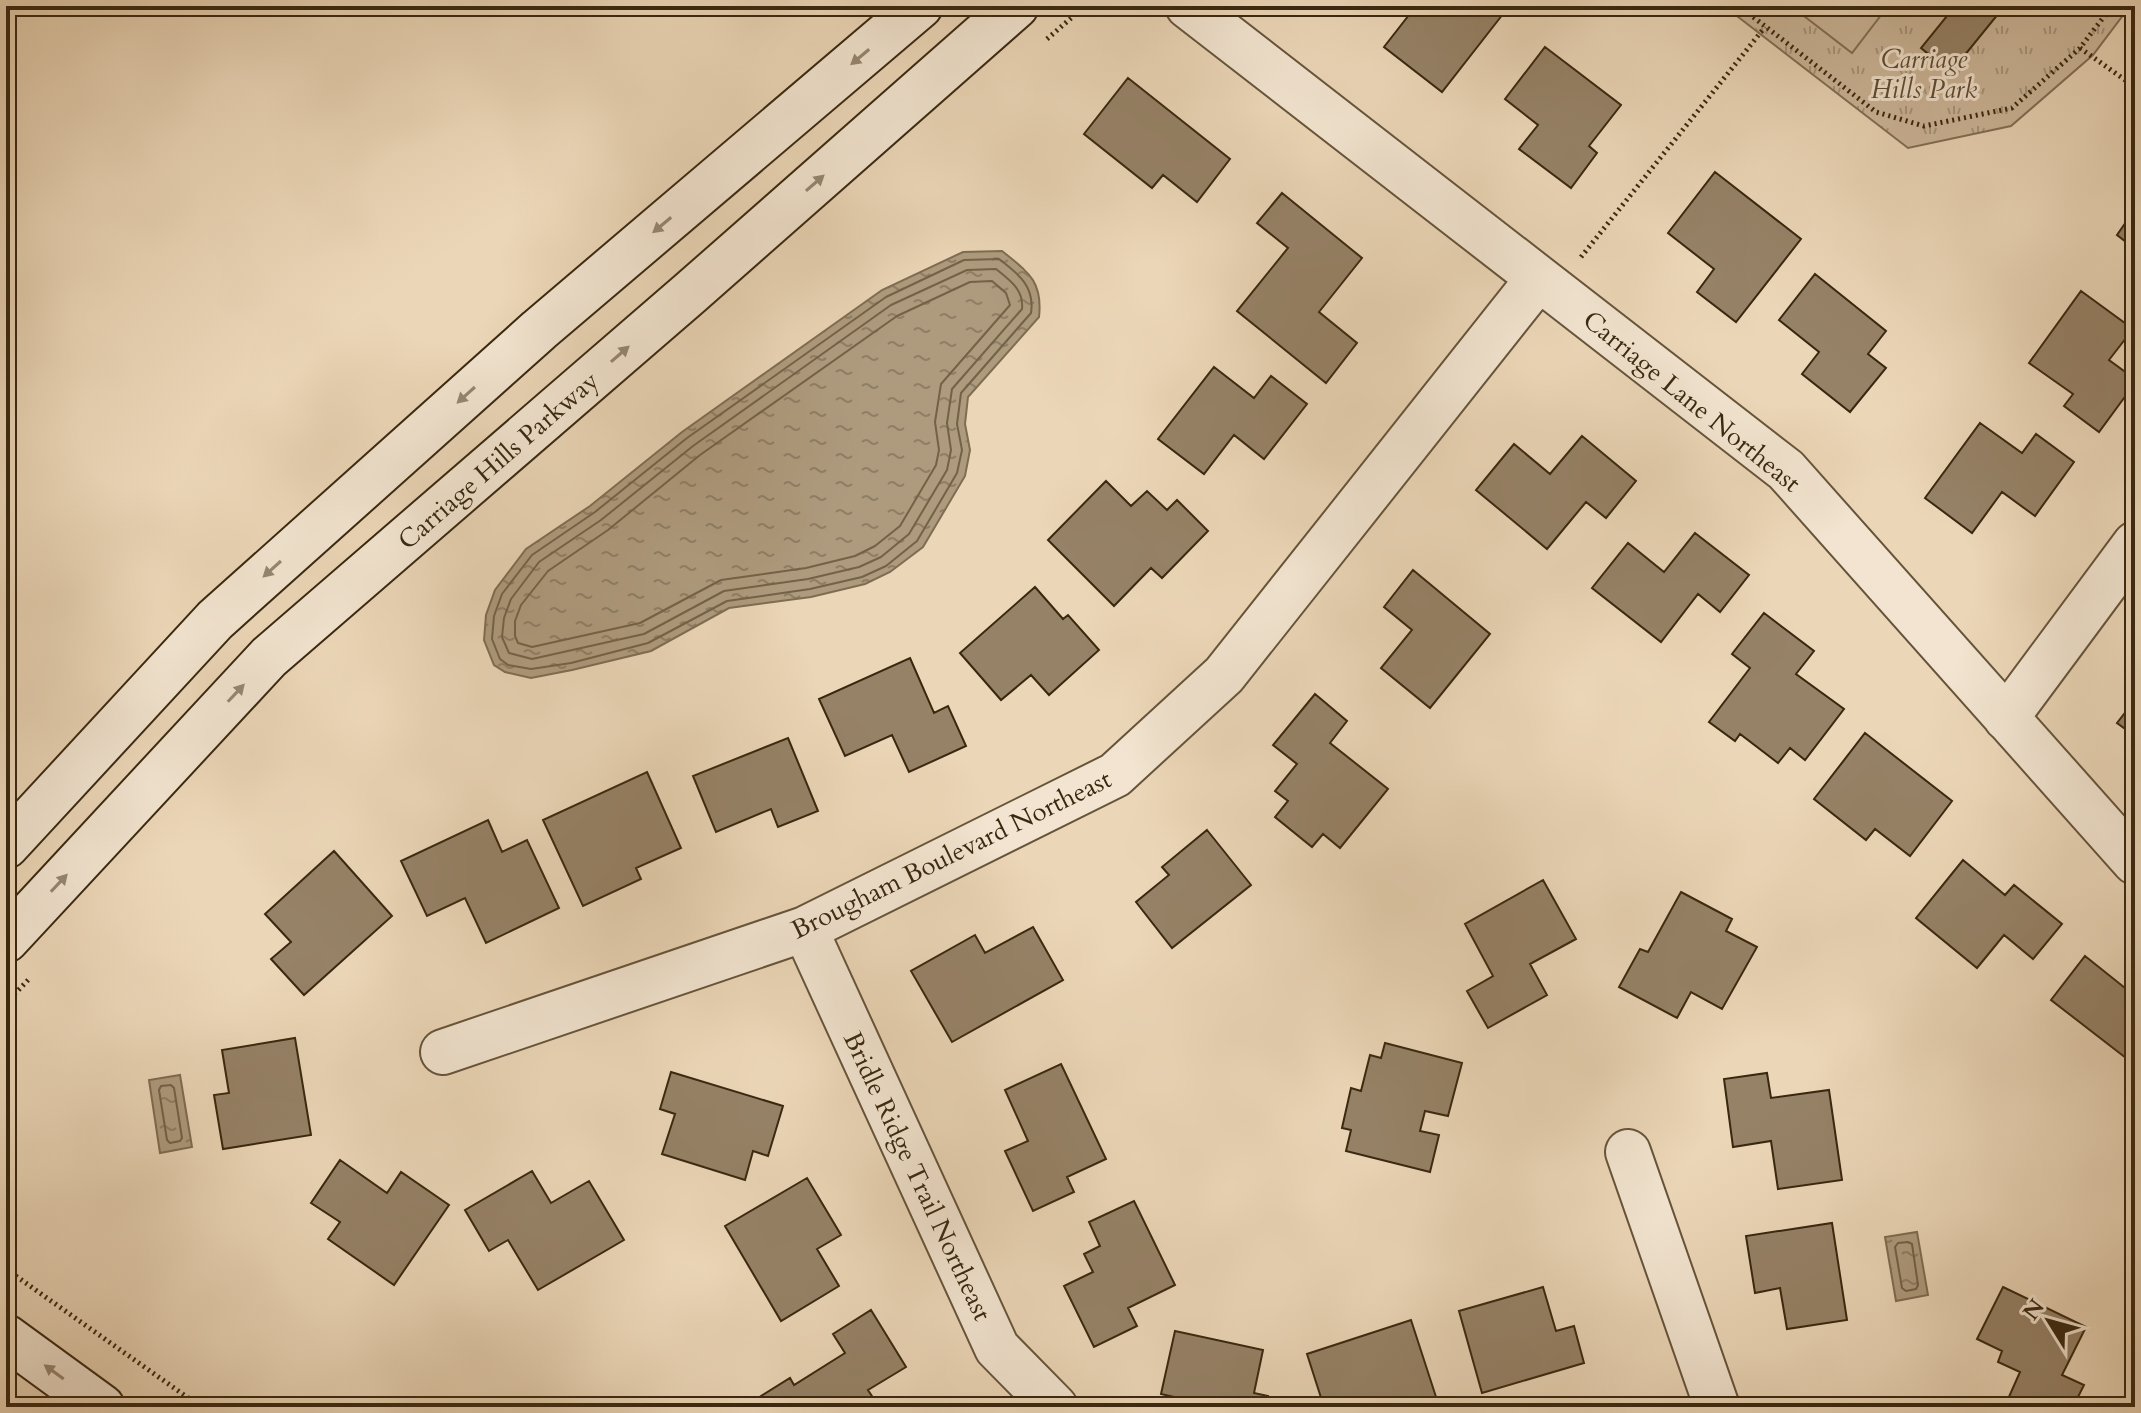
<svg xmlns="http://www.w3.org/2000/svg" width="2141" height="1413" font-family="Cardo,serif">
  <defs>
    <pattern id="park-tufts" width="24" height="20" patternUnits="userSpaceOnUse" patternTransform="scale(2)"><rect width="24" height="20" fill="#cdb89b"/><path d="M3 7l-1-3M5 7V3M7 7l1-3M15 17l-1-3M17 17v-4M19 17l1-3" fill="none" stroke="#a7967d"/></pattern>
    <pattern id="water-ripples" width="26" height="14" patternUnits="userSpaceOnUse" patternTransform="scale(2)"><rect width="26" height="14" fill="#ae9b7e"/><path d="M2 4q2-2 4 0t4 0M15 11q2-2 4 0t4 0" fill="none" stroke="#8f7e66"/></pattern>
  </defs>
  <rect width="100%" height="100%" fill="#ebd6b7"/>
  <filter id="stains"><feTurbulence type="fractalNoise" baseFrequency=".0025" numOctaves="4"/><feColorMatrix values="0 0 0 0 .2 0 0 0 0 .09 0 0 0 0 .02 0 0 0 .5 -.17"/></filter>
  <radialGradient id="worn" r=".72"><stop offset=".6" stop-color="#630" stop-opacity="0"/><stop offset="1" stop-color="#630" stop-opacity=".3"/></radialGradient>
  <path fill="url(#park-tufts)" stroke="#837056" stroke-width="2" d="M1724 6H2130L2093 55 2011 126 1908 148Z"/>
  <path fill="#cdb89b" stroke="#837056" stroke-width="2" d="M1791 6H1888L1852 53Z"/>
  <path fill="url(#water-ripples)" stroke="#7f6d52" stroke-width="2" d="M1002 251C1028 272 1043 281 1039 317L968 397 965 424 970 450 965 476 923 547 890 572 865 584 811 597 729 608 651 651 572 670 531 678 505 672 494 665 484 640 486 615 495 590 526 549 590 506 682 432 882 290 963 252Z
    M180 1075 192 1147 160 1153 149 1080Z
    M1917 1232 1928 1295 1896 1301 1885 1237Z"/>
  <g fill="none" stroke-linecap="round" stroke-linejoin="round">
    <path stroke="#746247" stroke-width="2" d="M999 259C1019 274 1035 287 1031 313L961 393 957 424 962 450 957 473 917 541 886 566 862 577 810 589 727 601 648 643 571 663 531 669 508 665 500 659 492 639 494 616 502 594 532 555 595 512 687 438 886 297 964 260Z
      M996 269C1010 280 1024 290 1022 309L952 389 947 423 951 450 947 470 909 534 881 557 859 567 808 579 724 591 644 634 532 659 509 653 502 637 504 618 511 599 539 562 601 520 693 446 891 305 967 270Z
      M992 281 1006 293 1010 305 941 384 935 422 939 450 936 465 900 526 875 546 855 556 806 568 721 580 640 623 532 647 518 643 515 636V621L521 605 548 571 608 530 700 455 897 316 970 282Z
      M171 1085 174 1088 182 1138 180 1141 170 1143 167 1140 159 1090 161 1086Z
      M1908 1242 1912 1244 1918 1285 1916 1289 1906 1291 1902 1288 1895 1247 1898 1243Z"/>
  </g>
  <path fill="#968267" stroke="#392810" stroke-width="2" d="M1416 6H1493L1503 14 1442 92 1384 47Z
    M1955 6H2000L2003 8 1951 72 1921 48Z
    M1545 47 1621 105 1589 146 1597 153 1571 188 1519 149 1538 125 1505 99Z
    M1128 78 1230 159 1197 202 1163 175 1152 188 1084 134Z
    M1715 172 1801 239 1736 322 1697 292 1714 269 1668 233Z
    M1282 193 1362 258 1319 312 1357 343 1326 383 1237 311 1288 248 1257 223Z
    M2135 209V249L2117 235Z
    M1815 274 1886 331 1868 354 1886 368 1850 412 1802 374 1819 352 1779 320Z
    M2081 291 2133 329 2109 360 2135 379V383L2099 432 2064 406 2073 394 2029 363Z
    M1214 367 1254 398 1271 376 1307 404 1264 459 1234 435 1204 474 1158 439Z
    M1980 423 2022 453 2036 434 2074 462 2035 516 2002 492 1972 533 1925 498Z
    M1582 436 1636 481 1606 518 1586 502 1547 549 1476 490 1514 444 1550 474Z
    M1106 481 1131 506 1147 491 1167 510 1177 500 1208 531 1162 578 1151 568 1114 606 1048 540Z
    M1695 533 1749 575 1720 612 1698 594 1661 642 1592 588 1628 543 1664 572Z
    M1413 570 1490 634 1430 708 1381 668 1412 630 1384 607Z
    M1035 587 1063 619 1068 615 1099 650 1049 695 1031 675 1001 700 960 653Z
    M1764 613 1814 651 1796 674 1844 709 1805 760 1790 748 1778 763 1740 734 1735 741 1709 722 1750 668 1732 654Z
    M910 658 934 713 948 706 966 746 909 772 892 735 845 756 819 699Z
    M1315 694 1347 721 1330 743 1388 789 1340 848 1323 834 1312 847 1275 817 1288 801 1275 791 1297 764 1273 745Z
    M2135 700V736L2117 723Z
    M1865 733 1952 801 1910 856 1875 829 1866 840 1814 799Z
    M788 738 818 811 778 827 771 809 716 832 693 776Z
    M647 772 681 848 636 868 641 879 583 906 543 820Z
    M488 820 502 852 527 840 559 908 486 943 465 898 427 916 401 861Z
    M1207 830 1251 885 1172 948 1136 902 1169 875 1162 867Z
    M334 851 392 916 304 995 271 959 291 942 265 914Z
    M1963 860 2005 895 2014 885 2062 924 2033 959 2004 935 1977 968 1916 918Z
    M1543 880 1576 939 1530 964 1547 995 1488 1028 1467 991 1493 976 1465 924Z
    M1681 892 1732 919 1726 931 1757 947 1722 1009 1691 992 1677 1018 1619 987 1640 949 1648 952Z
    M1033 927 1063 980 952 1042 911 971 975 935 985 953Z
    M2085 956 2135 996V1065L2051 1000Z
    M295 1038 311 1135 223 1149 214 1095 229 1093 222 1050Z
    M1385 1043 1462 1063 1448 1116 1425 1111 1420 1131 1439 1135 1430 1172 1346 1151 1351 1130 1342 1128 1351 1088 1361 1091 1370 1055 1381 1058Z
    M1061 1064 1106 1159 1067 1177 1074 1192 1033 1211 1005 1151 1028 1141 1005 1090Z
    M671 1072 783 1106 768 1156 753 1151 745 1180 662 1154 675 1114 660 1109Z
    M1767 1073 1771 1098 1829 1090 1842 1180 1778 1189 1771 1141 1733 1147 1724 1079Z
    M340 1160 387 1193 401 1172 449 1205 394 1285 328 1239 340 1222 311 1203Z
    M532 1171 551 1203 589 1181 624 1240 538 1290 508 1240 489 1251 465 1210Z
    M807 1178 841 1235 817 1249 839 1286 781 1321 725 1226Z
    M1134 1201 1175 1285 1128 1308 1137 1326 1094 1347 1064 1286 1093 1272 1084 1254 1100 1246 1089 1222Z
    M1832 1223 1847 1320 1787 1329 1780 1288 1755 1293 1746 1236Z
    M1543 1287 1556 1331 1574 1326 1584 1363 1482 1393 1459 1311Z
    M2003 1287 2086 1327 2062 1375 2084 1385 2073 1407H2023L2008 1399 2020 1372 1998 1362 2002 1351 1977 1339Z
    M871 1310 906 1367 868 1390 879 1407H768L761 1396 790 1378 794 1385 845 1353 833 1334Z
    M1411 1320 1438 1403 1426 1407H1390L1389 1403 1376 1407H1324L1307 1354Z
    M1175 1331 1263 1350 1254 1393 1268 1396 1266 1407H1217L1161 1394Z"/>
  <g fill="none" stroke-linecap="round" stroke-linejoin="round">
    <g stroke="#66543a" stroke-width="48">
      <path id="street" d="M1188 6 1786 470 2135 862
        M2006 718 2135 544
        M805 929 997 1348 1055 1407
        M443 1052 805 929 1115 775 1224 675 1538 279
        M1628 1152 1717 1407"/>
    </g>
    <g stroke="#392810" stroke-width="48">
      <path id="secondary" d="M6 846 215 620 539 330 920 6
        M6 940 269 657 689 294 1016 6
        M6 1337 102 1407"/>
    </g>
    <path stroke="#392810" stroke-width="5" stroke-dasharray="2 4" stroke-linecap="butt" d="M1739 6 1876 112 1924 126 2012 108 2080 48 2112 6
      M1047 39 1085 6
      M2080 48 2135 87
      M1581 257 1765 27
      M6 1003 30 978
      M6 1269 201 1407"/>
    <use href="#street" stroke="#f2e4d0" stroke-width="44"/>
    <use href="#secondary" stroke="#f2e4d0" stroke-width="44"/>
  </g>
  <defs><path id="oneway-solid" d="M-6-.8H1V-3.2L6.5 0L1 3.2V.8H-6Z" transform="scale(2)"/></defs>
  <g fill="#968670">
    <use href="#oneway-solid" transform="translate(860 57) rotate(140)"/>
    <use href="#oneway-solid" transform="translate(815 183) rotate(-41)"/>
    <use href="#oneway-solid" transform="translate(662 225) rotate(140)"/>
    <use href="#oneway-solid" transform="translate(620 354) rotate(-41)"/>
    <use href="#oneway-solid" transform="translate(466 395) rotate(138)"/>
    <use href="#oneway-solid" transform="translate(272 569) rotate(138)"/>
    <use href="#oneway-solid" transform="translate(236 693) rotate(-47)"/>
    <use href="#oneway-solid" transform="translate(59 883) rotate(-47)"/>
    <use href="#oneway-solid" transform="translate(54 1372) rotate(-144)"/>
  </g>
  <g text-anchor="middle" stroke-width="6" stroke-linejoin="round" paint-order="stroke">
    <g font-size="26" font-style="italic" fill="#5e4c33" stroke="#f2e4d0">
      <text x="1924" y="68">Carriage<tspan x="1924" dy="30">Hills Park</tspan></text>
    </g>
    <g font-size="26" fill="#392810" stroke="#f2e4d0">
      <text transform="translate(1692 401) rotate(39)" y="9">Carriage Lane Northeast</text>
      <text transform="translate(498 460) rotate(-41)" y="9">Carriage Hills Parkway</text>
      <text transform="translate(951 854) rotate(-26)" y="9">Brougham Boulevard Northeast</text>
      <text transform="translate(918 1176) rotate(65)" y="9">Bridle Ridge Trail Northeast</text>
    </g>
  </g>
  <rect width="2141" height="1413" fill="none" stroke="#ebd6b7" stroke-width="32"/>
  <rect x="8" y="8" width="2125" height="1397" fill="none" stroke="#392810" stroke-width="4"/>
  <rect x="16" y="16" width="2109" height="1381" fill="none" stroke="#392810" stroke-width="2"/>
  <g transform="translate(2049 1321) rotate(307)" stroke="#f2e4d0" stroke-width="6" paint-order="stroke">
  <path d="M0-6L14 30L0 20L-14 30Z" fill="#392810"/>
  <text y="-12" font-size="22" font-weight="bold" text-anchor="middle" fill="#392810">N</text>
  </g>
  <rect width="100%" height="100%" filter="url(#stains)"/>
  <rect width="100%" height="100%" fill="url(#worn)"/>
</svg>
